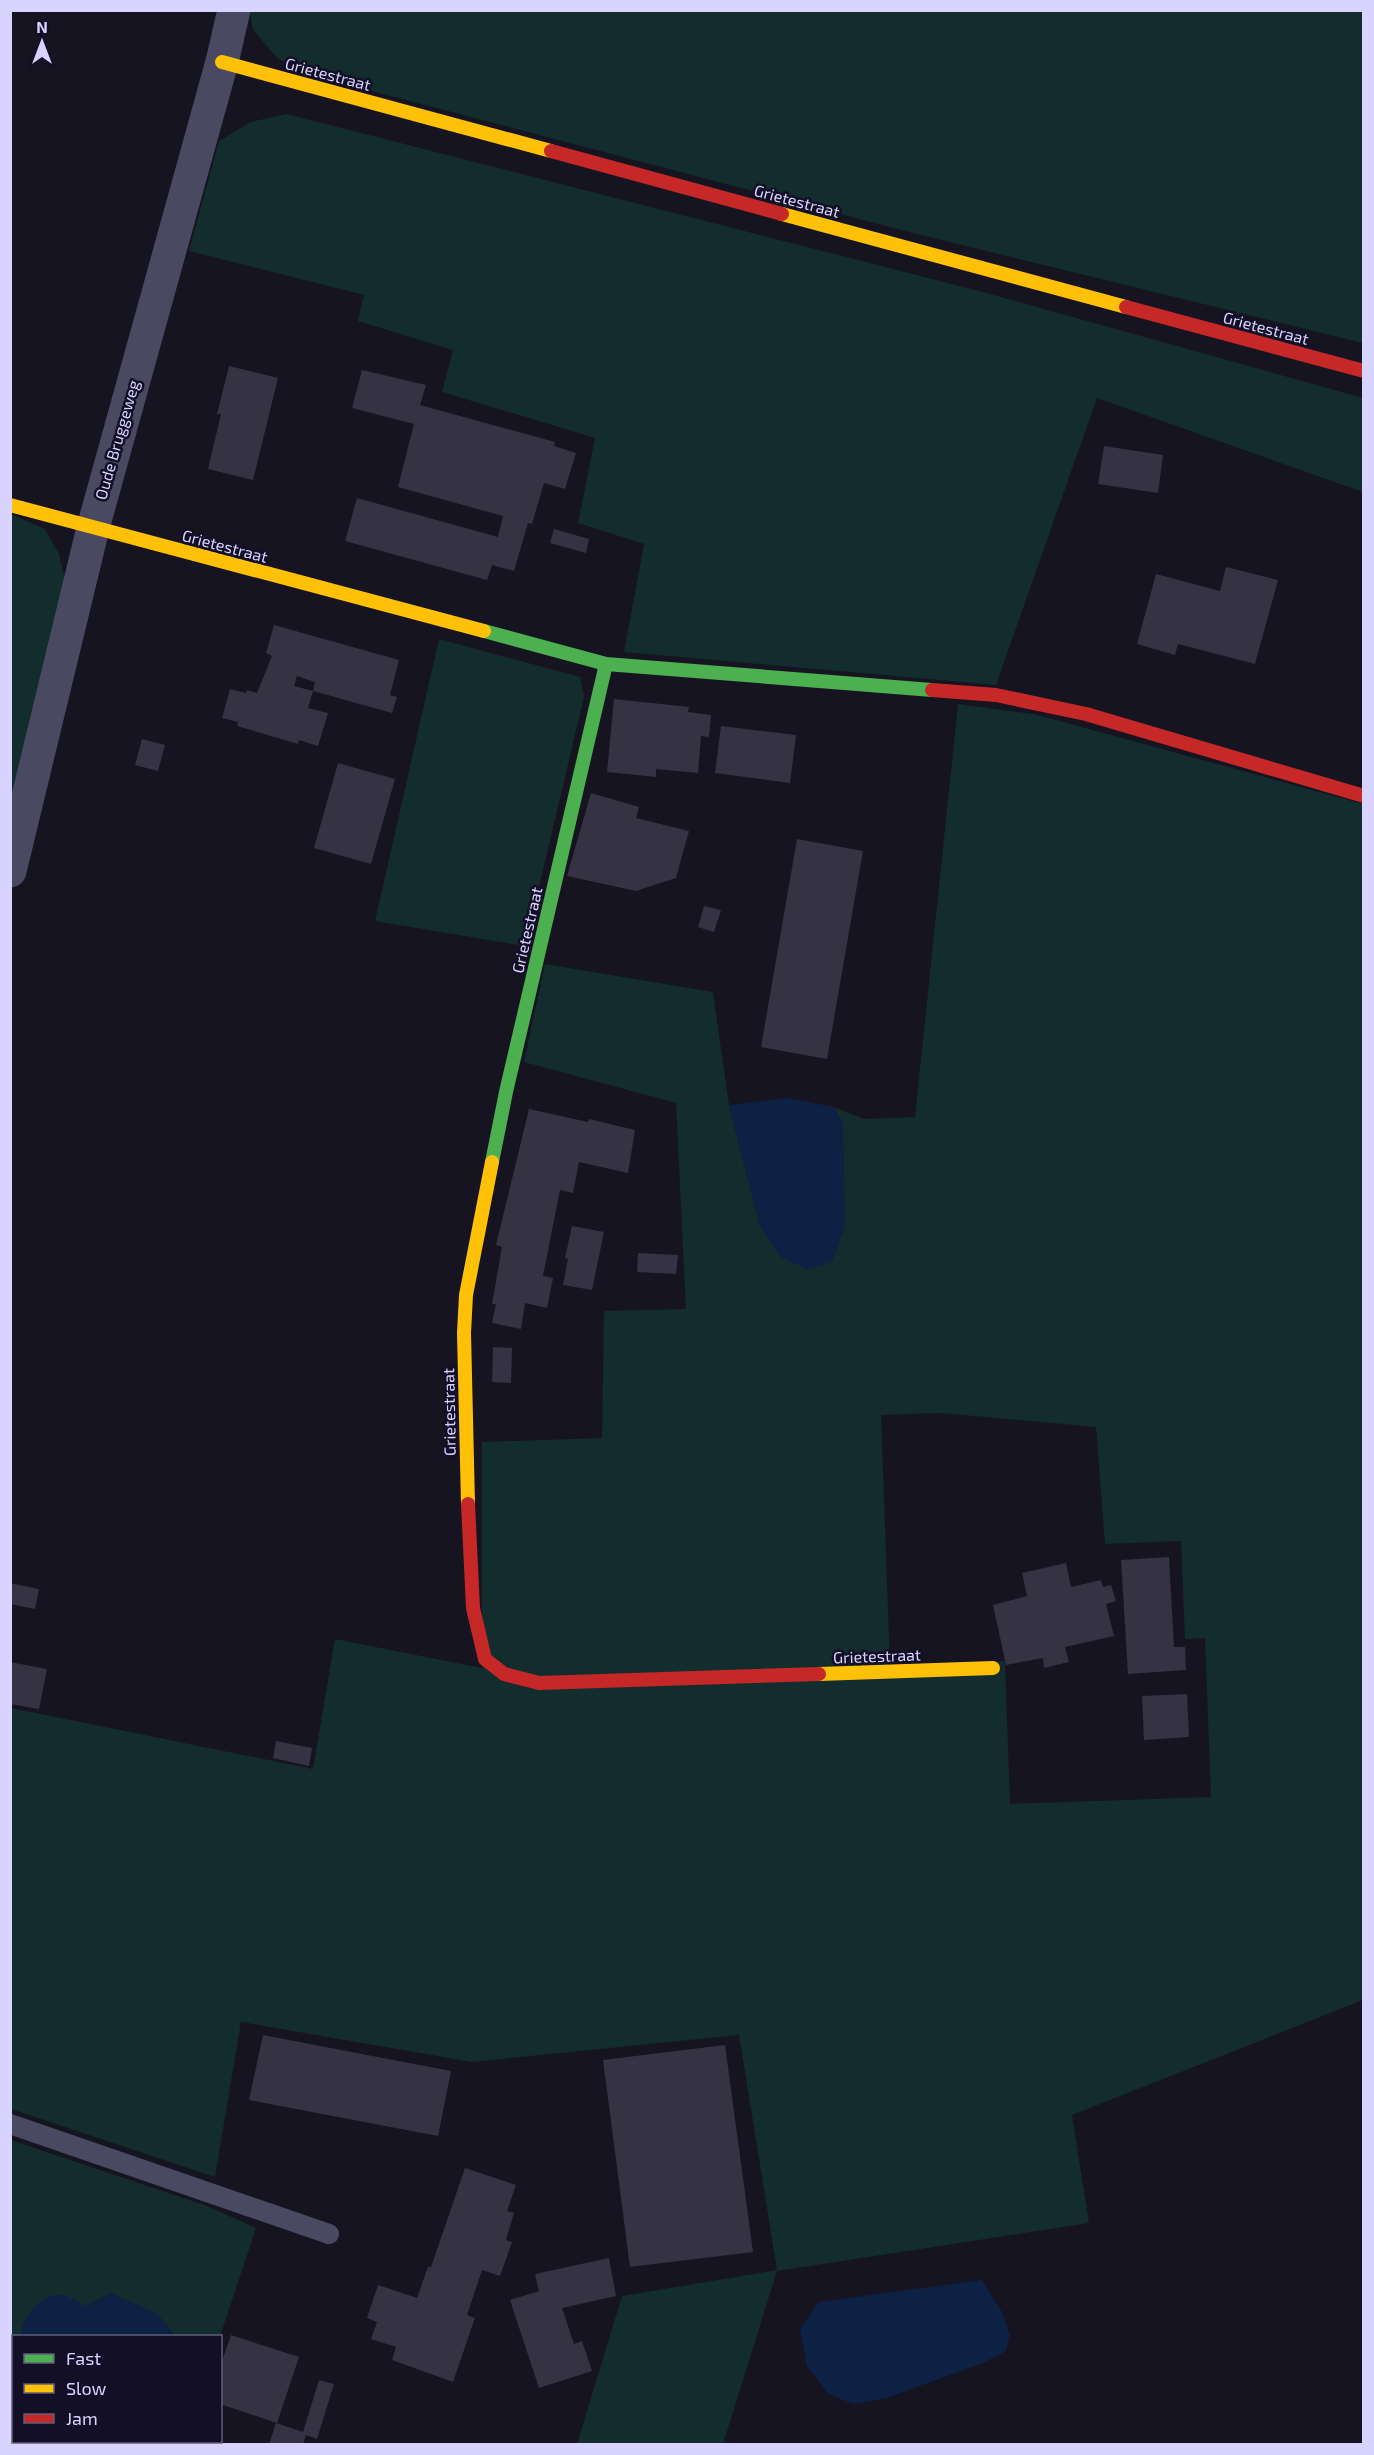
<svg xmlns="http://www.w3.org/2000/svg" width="1374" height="2455" font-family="'Exo 2',sans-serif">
  <rect width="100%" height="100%" fill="#161421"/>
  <path fill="#132c2d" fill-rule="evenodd" d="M250 11H1363V343L909 232 322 78 278 59 253 30Z
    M287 114 983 292 1363 398V492L1097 398 996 685 624 652 644 544 578 523 595 438 442 392 453 350 358 321 364 295 189 251 219 141 251 122Z
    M11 514 45 529 59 554 67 590 11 826Z
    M439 639 580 677 584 697 525 946 375 921Z
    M958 704 1034 714 1363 804V2000L1072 2115 1089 2223 777 2271 723 2444H577L622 2296 777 2270 739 2035 472 2062 241 2022 215 2177 11 2109V1708L313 1769 335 1639 482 1668V1442L602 1438 604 1311 686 1309 676 1103 524 1062 545 964 713 992 729 1105 760 1226 843 1124 834 1107 864 1119 915 1117ZM941 1413 1096 1427 1105 1544 1181 1541 1185 1639 1205 1638 1211 1797 1010 1804 1005 1661 890 1666 881 1415Z
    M11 2140 207 2206 256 2228 220 2336H14L13 2382 11 2381Z
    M18 2442H195L205 2444H18Z"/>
  <path fill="#0d2144" d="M788 1098 834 1107 843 1124 845 1226 832 1262 807 1269 781 1257 760 1226 729 1105Z
    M982 2280 1002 2312 1010 2335 1006 2351 983 2363 886 2398 853 2404 829 2394 807 2366 800 2329 819 2302Z
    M111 2293 158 2314 175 2336H22C18 2320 43 2293 60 2295 70 2296 78 2302 86 2306Z"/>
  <path fill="#343243" d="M229 366 278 378 253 480 208 469 221 414H217Z
    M362 370 426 385 420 405 555 442 554 446 576 453 565 489 544 483 532 524 528 523 514 571 492 565 487 580 345 541 357 498 498 537 503 516 398 487 414 424 352 408Z
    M1104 446 1163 455 1158 493 1098 484Z
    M554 529 589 539 586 553 550 543Z
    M1226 567 1278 580 1255 664 1178 644 1175 655 1137 644 1156 574 1220 591Z
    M274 625 399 660 390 695 397 697 392 713 313 691 315 682 297 676 294 686 313 691 308 708 328 713 318 746 299 740 298 744 237 726 238 722 222 718 230 689 246 693 247 690 257 693 272 656 266 653Z
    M614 699 689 707 688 712 711 715 709 737 701 736 698 773 656 769V777L607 772Z
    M721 726 796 735 790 783 715 773Z
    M142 739 165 745 158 771 135 765Z
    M338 763 395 779 371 864 314 848Z
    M591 793 639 807 636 818 689 831 676 878 636 891 567 876Z
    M797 839 863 851 827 1059 761 1047Z
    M704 906 721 910 714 932 698 927Z
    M529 1109 588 1122 589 1119 635 1130 628 1173 579 1162 573 1193 560 1190 543 1276 553 1278 547 1308 525 1303 521 1329 492 1323 496 1304H492L502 1247 496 1245Z
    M572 1226 604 1232 592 1290 563 1285 568 1259 565 1258Z
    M638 1253 678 1255 676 1274 637 1272Z
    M493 1347 512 1348 511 1383 492 1382Z
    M1169 1557 1174 1647H1185L1186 1670 1128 1674 1121 1560Z
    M1066 1563 1071 1587 1101 1580 1103 1587 1111 1585 1116 1601 1106 1604 1114 1636 1065 1647 1069 1662 1044 1668 1043 1658 1006 1665 993 1605 1027 1596 1022 1573Z
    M10 1583 39 1589 35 1609 10 1604Z
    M10 1662 47 1669 39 1709 10 1704Z
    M1187 1694 1189 1737 1144 1740 1142 1696Z
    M276 1741 312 1748 309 1766 273 1758Z
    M263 2035 451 2071 438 2136 249 2100Z
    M725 2045 753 2252 630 2267 603 2060Z
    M465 2168 516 2185 507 2211 514 2213 506 2240 512 2242 500 2276 482 2270 467 2315 475 2318 453 2382 392 2360 396 2347 371 2339 377 2322 367 2318 378 2285 417 2298 428 2267H431Z
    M609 2258 616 2296 562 2308 574 2344 582 2341 592 2371 539 2388 510 2300 539 2291 535 2274Z
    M231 2335 299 2357 277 2423 220 2404V2367Z
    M319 2380 334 2384 317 2439 306 2435 303 2444H269L276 2423 303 2432Z"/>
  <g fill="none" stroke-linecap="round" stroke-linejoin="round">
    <path stroke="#4a4962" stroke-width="20" d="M10 2124 329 2234"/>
    <path stroke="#4a4962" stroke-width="33" d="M10 871 93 528 222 62 234 10"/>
    <path stroke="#4caf50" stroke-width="14" d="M484 631 606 664 932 690
      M492 1162 506 1092 606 664"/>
    <path stroke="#ffc107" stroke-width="14" d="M222 62 551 151
      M782 214 1126 307
      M10 505 484 631
      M468 1504 464 1333 466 1295 492 1162
      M819 1674 993 1668"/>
    <path stroke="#c62828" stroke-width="14" d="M551 151 782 214
      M1126 307 1364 371
      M932 690 996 695 1086 714 1364 796
      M468 1504 473 1608 485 1659 504 1674 539 1683 819 1674"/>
  </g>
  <g text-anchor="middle" stroke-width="5" stroke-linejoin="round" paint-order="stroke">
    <g font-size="16" fill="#d9d4ff" stroke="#130f26">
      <text transform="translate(328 74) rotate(15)" y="6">Grietestraat</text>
      <text transform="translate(797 201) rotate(15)" y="6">Grietestraat</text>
      <text transform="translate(1266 328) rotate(15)" y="6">Grietestraat</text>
      <text transform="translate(117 440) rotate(-74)" y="6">Oude Bruggeweg</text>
      <text transform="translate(225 546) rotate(15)" y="6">Grietestraat</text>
      <text transform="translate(527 930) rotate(-77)" y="6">Grietestraat</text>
      <text transform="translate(449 1412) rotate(-91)" y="6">Grietestraat</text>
      <text transform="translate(877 1656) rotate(-2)" y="6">Grietestraat</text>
    </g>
  </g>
  <rect width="1374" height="2455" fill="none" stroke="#d9d4ff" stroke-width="24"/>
  <rect x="12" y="2335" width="210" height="108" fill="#130f26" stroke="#625e7d" stroke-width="1.5"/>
  <rect x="24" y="2354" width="30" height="9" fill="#4caf50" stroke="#625e7d" stroke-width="1.5"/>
  <text x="66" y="2365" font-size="18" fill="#d9d4ff">Fast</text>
  <rect x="24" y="2384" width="30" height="9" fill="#ffc107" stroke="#625e7d" stroke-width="1.5"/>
  <text x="66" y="2395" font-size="18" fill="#d9d4ff">Slow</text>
  <rect x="24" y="2414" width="30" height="9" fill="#c62828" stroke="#625e7d" stroke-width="1.5"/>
  <text x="66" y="2425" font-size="18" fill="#d9d4ff">Jam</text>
  <g transform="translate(42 42)" stroke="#130f26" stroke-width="4.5" paint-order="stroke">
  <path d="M0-4.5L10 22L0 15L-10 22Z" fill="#d9d4ff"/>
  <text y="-9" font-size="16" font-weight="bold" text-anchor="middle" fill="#d9d4ff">N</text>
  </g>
</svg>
